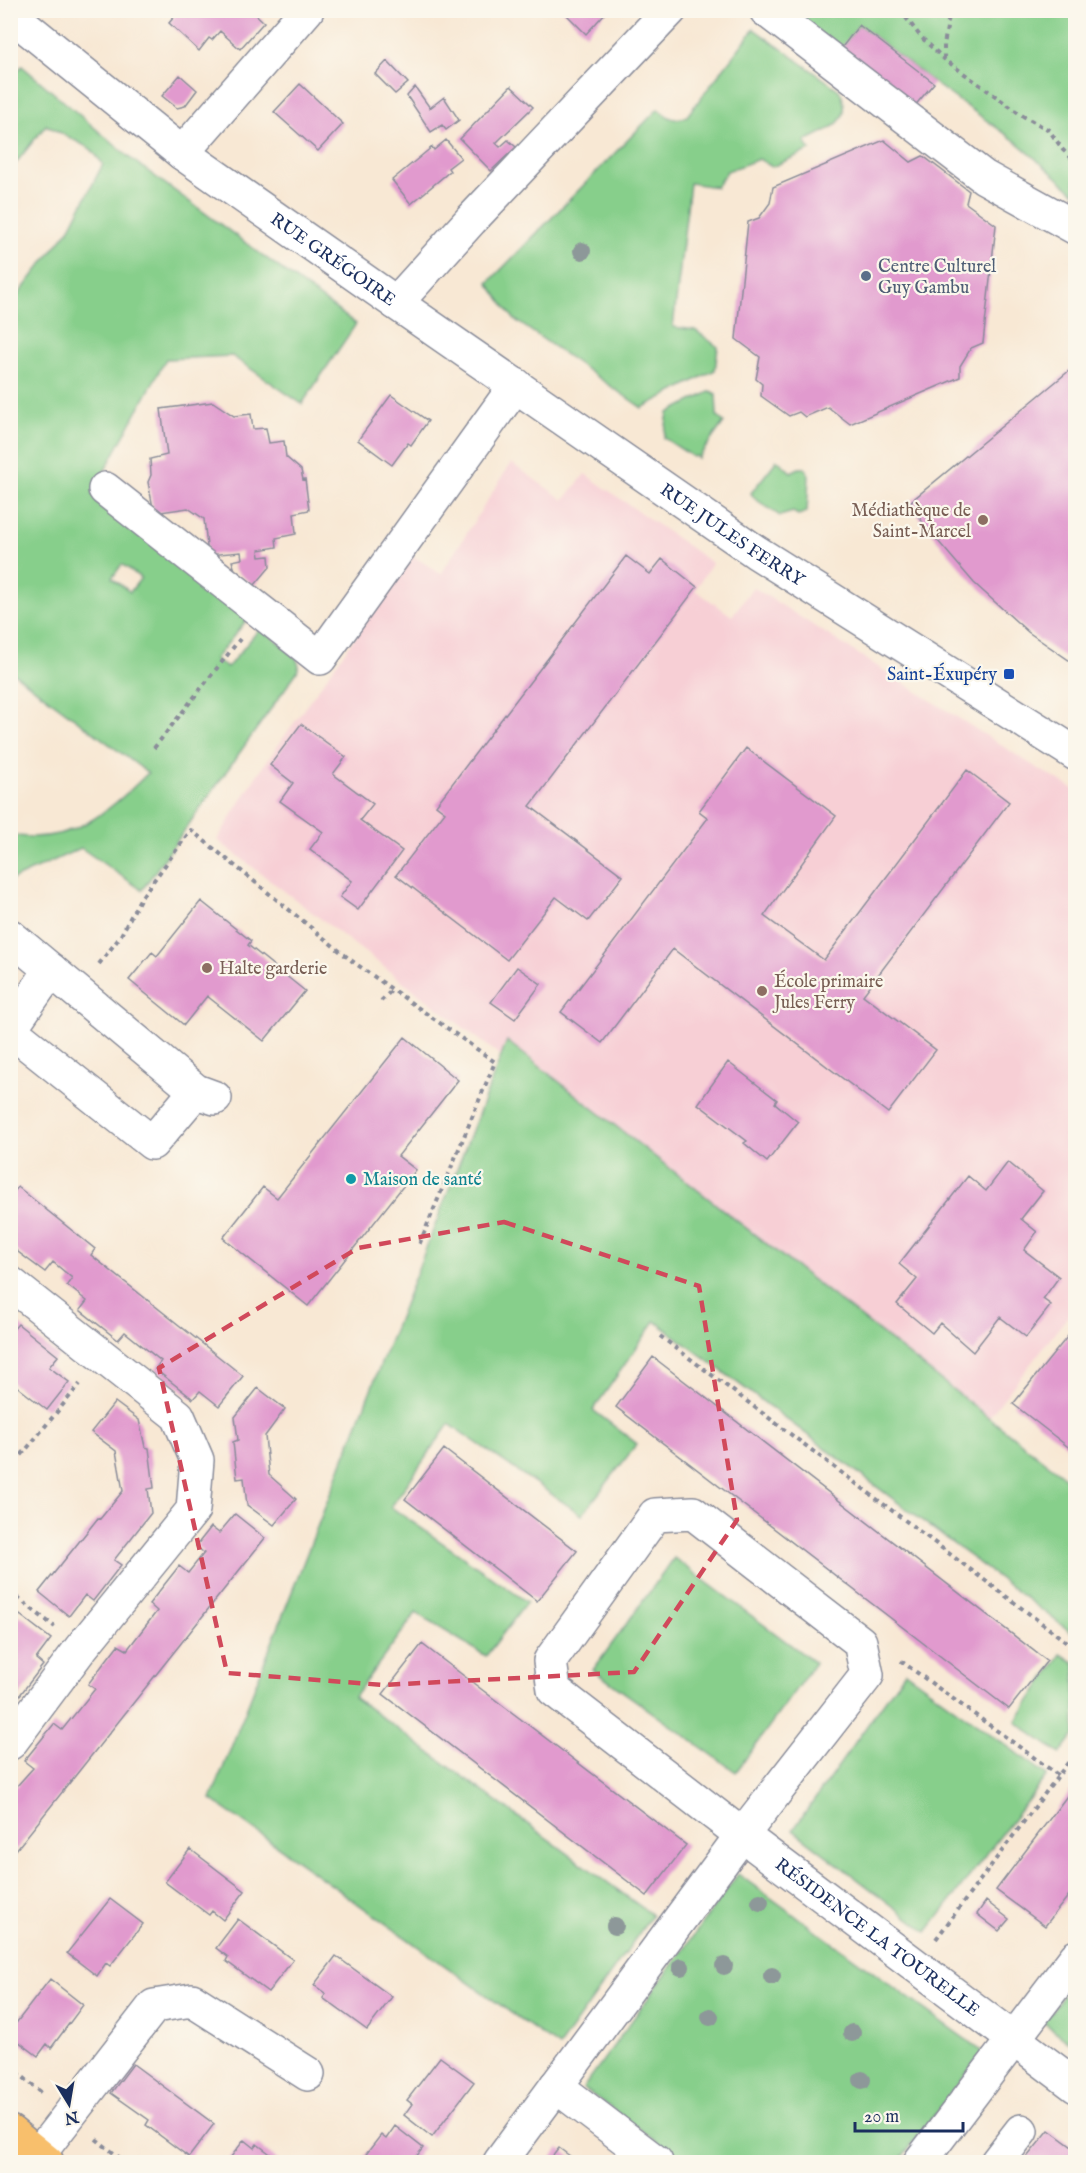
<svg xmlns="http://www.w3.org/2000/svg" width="1086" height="2173" font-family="'IM FELL English',serif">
  <rect width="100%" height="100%" fill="#fbf7ec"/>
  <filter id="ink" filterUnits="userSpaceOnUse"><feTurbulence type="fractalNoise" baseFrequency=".0167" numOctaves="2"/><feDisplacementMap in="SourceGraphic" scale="12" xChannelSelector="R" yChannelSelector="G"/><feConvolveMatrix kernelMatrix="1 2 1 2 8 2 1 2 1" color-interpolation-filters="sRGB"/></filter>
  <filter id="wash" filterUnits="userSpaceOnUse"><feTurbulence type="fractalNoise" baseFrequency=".008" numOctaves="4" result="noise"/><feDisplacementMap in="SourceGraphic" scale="24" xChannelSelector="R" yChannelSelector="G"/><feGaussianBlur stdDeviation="1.35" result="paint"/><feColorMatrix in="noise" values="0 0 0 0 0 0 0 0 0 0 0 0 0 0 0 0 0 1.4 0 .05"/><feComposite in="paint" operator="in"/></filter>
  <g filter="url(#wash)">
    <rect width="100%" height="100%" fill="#f8e8d4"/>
    <path fill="#f7cfd5" d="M511 463 564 500 585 474 712 563 695 590 732 616 753 587 1037 768 1074 789 1076 850 1072 861 1076 863 1075 1307 989 1417 507 1041 501 1056 217 840 257 775 413 556 441 574Z"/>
    <path fill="#87cf8b" stroke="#517f74" stroke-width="1.5" fill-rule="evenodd" d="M784 11H1075V193L1014 140 934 83 859 25 841 50Z
      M754 29 839 90C856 122 829 129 805 141L810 150 772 167 759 159 727 171 716 187 690 183 673 327 695 330 718 347 715 370 642 408 514 319 488 283 658 109C668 117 674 123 687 116Z
      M22 66 130 158 356 324 302 404 232 356 166 359 92 494 249 617 215 659 227 668 261 627 296 658 299 665 297 672 142 890 81 848 11 880V835C70 846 109 812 148 773L11 671V304L70 228 103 164 91 149 46 125 11 169V77ZM122 564 141 578 130 592 112 578Z
      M711 391 716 394 717 416 724 422 698 458 696 456 693 457 664 438 668 413Z
      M777 460 791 472 799 468H805L809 476 807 512 798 515 793 512 780 516 754 498 751 493Z
      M507 1041 1075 1485V1635L655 1321 593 1410 637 1444 582 1515 449 1424 391 1507 527 1602 486 1656 416 1613 354 1697 652 1915 559 2047 211 1799Z
      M674 1558 815 1663 736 1772 593 1670Z
      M1061 1654 1075 1663V1734L1060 1754 1016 1722Z
      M905 1672 1047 1775 927 1932 793 1830Z
      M738 1874 983 2052 898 2162H686L583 2088Z
      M1075 1980V2046L1043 2022Z"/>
    <g id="blocks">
      <path fill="#e19ace" d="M180 10H251L264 22 240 49 220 31 212 40 209 38 199 51 169 23Z
        M562 10H608L586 34Z
        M859 25 934 83 913 108 839 51Z
        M387 61 408 83 395 94 375 74Z
        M180 75 197 90 185 106 177 108 162 96Z
        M300 84 343 124 318 151 274 112Z
        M511 86 533 107 496 143 500 147 508 140 516 147 491 171 460 139Z
        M415 87 430 108 444 97 459 120 446 130 442 125 431 132 407 96Z
        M446 140 461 158 448 168 450 171 411 204 392 180 432 147 434 150Z
        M884 140 911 162 923 156 969 191 966 203 996 225 983 343 971 348 960 366V377L850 424 828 407 805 417 799 412 789 416 761 396 762 384 756 379 760 357 736 339 748 222 759 218 770 203 773 187Z
        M1076 365V665L1028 632 974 583 926 527 909 503Z
        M391 395 428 421 411 445 408 443 392 465 358 440Z
        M213 402 234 416 251 414 253 429 266 428 269 443 284 441 286 457 301 470 303 480 305 479 309 510 294 513 296 534 276 538 277 547 259 550 260 557 269 556 270 567 254 586 235 570 232 561 242 559 241 552 208 555 204 519 188 508 154 513 148 482 151 475 150 459 167 455 161 409Z
        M626 556 650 574 662 559 697 587 530 806 623 876 588 921 556 897 507 960 396 875 445 812 436 805Z
        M301 724 346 757 333 774 373 804 360 820 402 851 358 910 340 897 352 881 310 849 323 832 280 801 293 783 270 765Z
        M746 748 836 816 764 916 824 960 967 770 1009 802 863 995 936 1050 888 1113 673 949 602 1043 561 1012 708 818 699 811Z
        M201 901 251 941 248 945 305 991 264 1041 207 996 184 1025 129 980 152 952 157 956Z
        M517 967 541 984 515 1019 491 1002Z
        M405 1037 458 1080 398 1156 416 1170 308 1306 223 1238 263 1187 277 1198Z
        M728 1062 777 1100 775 1103 798 1122 767 1162 744 1143 747 1141 698 1104Z
        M1008 1162 1043 1191 1021 1219 1037 1232 1024 1250 1059 1277 1043 1299 1051 1305 1026 1337 1000 1317 973 1352 940 1323 932 1333 897 1304 917 1279 899 1264 968 1176 986 1191Z
        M18 1187 95 1249 91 1255 243 1376 219 1406 200 1391 193 1399 155 1369 161 1361 125 1332 118 1340 80 1310 87 1301 67 1285 72 1278 53 1262 45 1272 10 1246V1238L14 1233 10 1230V1193L12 1194Z
        M18 1324 58 1356 49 1367 69 1382 47 1410 10 1381V1333Z
        M1076 1326V1453L1013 1404Z
        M653 1357 1047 1661 1009 1709 616 1407Z
        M258 1388 285 1409 265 1436 269 1475 296 1499 274 1525 247 1505 244 1478 237 1479 233 1442 238 1440 235 1417Z
        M115 1402 139 1420 145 1447 149 1448 154 1488 148 1489 151 1513 114 1560 121 1565 93 1601 85 1595 69 1616 39 1592 98 1518 100 1519 123 1491 116 1451 91 1432Z
        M444 1449 577 1551 537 1601 405 1499Z
        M235 1514 265 1538 16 1850 10 1845V1783L16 1787 33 1768 24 1761 54 1724 62 1730 95 1689 88 1684 118 1645 127 1650 157 1611 149 1604 179 1566 188 1573 204 1553 196 1546 211 1527 219 1533Z
        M20 1615 51 1639 36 1659 43 1665 13 1704 10 1702V1627Z
        M422 1644 686 1845 647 1896 383 1694Z
        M1076 1784V1886L1045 1926 996 1890Z
        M190 1849 245 1891 223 1920 212 1911 209 1915 165 1882Z
        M110 1899 143 1924 110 1966 106 1963 97 1976 67 1953Z
        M986 1901 1009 1919 999 1931 977 1914Z
        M238 1919 293 1960 268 1992 226 1961 228 1957 216 1948Z
        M336 1956 392 1997 367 2030 323 1998 326 1994 314 1985Z
        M50 1979 83 2005 51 2048 47 2044 38 2056 10 2035V2031Z
        M440 2057 474 2082 432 2137 404 2115 412 2104 407 2100Z
        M133 2064 214 2124 189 2157 146 2125 149 2120 111 2093Z
        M395 2126 423 2148 412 2162H360L381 2135 386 2139Z
        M1049 2130 1076 2150V2162H1023Z
        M244 2140 254 2148 257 2144 281 2162H227Z
        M559 2148 578 2162H548Z"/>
    </g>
  </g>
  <g filter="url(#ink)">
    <use href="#blocks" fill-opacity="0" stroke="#8a8c99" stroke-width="1.5"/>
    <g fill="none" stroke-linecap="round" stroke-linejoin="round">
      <g stroke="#8a8c99" stroke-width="36">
        <g id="minor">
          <path d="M766 10 984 177 1076 228"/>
          <path id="s1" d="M10 14 182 153 396 303 756 552 1076 754"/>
          <path d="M182 153 307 10"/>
          <path d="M396 303 471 220 670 10"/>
          <path d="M105 489 320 658 516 385"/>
          <path d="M10 936 196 1091 215 1098"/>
          <path d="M10 1029 51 970"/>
          <path d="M10 1030 152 1143 196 1091"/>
          <path d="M10 1283 178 1416 197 1460 193 1510 81 1648 10 1743"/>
          <path d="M556 2086 656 2162"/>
          <path d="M38 2155 154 2006 192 2000 308 2074"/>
          <path id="s2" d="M500 2162 742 1835 867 1675 860 1642 693 1513 655 1515 550 1661 554 1690 742 1835 1076 2086"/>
          <path d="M920 2162 1076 1957"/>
          <path d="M997 2162 1021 2131"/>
        </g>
      </g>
      <g stroke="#8a8c99" stroke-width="36">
        <path id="major" d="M10 2132 47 2162"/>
      </g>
      <path stroke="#8a8c99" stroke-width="4" stroke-dasharray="4.5 4.5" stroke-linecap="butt" d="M900 10 920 36 944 59 1023 116 1049 130 1063 150 1076 162
        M1074 10 1076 23
        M1073 50 1076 28
        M944 59V45L950 10
        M154 748 240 639
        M99 964 120 937 140 899 191 830 352 961 495 1062 419 1245
        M381 1001 393 989
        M660 1336 1076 1649
        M10 1469 80 1384
        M10 1592 55 1627
        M901 1661 1058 1775
        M936 1939 1076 1752
        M10 2066 42 2093
        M96 2139 125 2162"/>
      <use href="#minor" stroke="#fff" stroke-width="33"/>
      <use href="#major" stroke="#f8bf6c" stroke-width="33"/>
    </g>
    <g fill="#8d9899">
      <circle cx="582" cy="251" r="9"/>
      <circle cx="760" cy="1902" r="9"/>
      <circle cx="615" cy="1926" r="9"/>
      <circle cx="724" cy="1966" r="9"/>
      <circle cx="681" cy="1967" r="9"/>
      <circle cx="772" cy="1976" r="9"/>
      <circle cx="710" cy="2017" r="9"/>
      <circle cx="852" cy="2033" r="9"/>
      <circle cx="862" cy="2080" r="9"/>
    </g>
  </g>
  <path fill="none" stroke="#d1495b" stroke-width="4.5" stroke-dasharray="12 8" stroke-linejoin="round" d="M504 1222 699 1286 737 1520 634 1672 383 1685 227 1673 159 1368 358 1248Z"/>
  <circle fill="#5c6f8a" stroke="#fbf7ec" stroke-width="2" cx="866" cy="276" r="6"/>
  <g fill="#8d6e63" stroke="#fbf7ec" stroke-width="2">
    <circle cx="983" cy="520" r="6"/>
    <circle cx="207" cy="968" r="6"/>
    <circle cx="762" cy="991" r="6"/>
  </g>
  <rect fill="#1a4fb4" stroke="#fbf7ec" stroke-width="2" x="1003" y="668" width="12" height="12" rx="3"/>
  <circle fill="#0f9aa8" stroke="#fbf7ec" stroke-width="2" cx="351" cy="1179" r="6"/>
  <g text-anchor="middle" stroke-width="4.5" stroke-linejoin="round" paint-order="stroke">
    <g font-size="18" fill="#1b2f5e" stroke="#fbf7ec">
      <text dy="6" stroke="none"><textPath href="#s1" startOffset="406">RUE GRÉGOIRE</textPath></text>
      <text dy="6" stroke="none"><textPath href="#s1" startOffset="891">RUE JULES FERRY</textPath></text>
      <text dy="6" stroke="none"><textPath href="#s2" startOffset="1509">RÉSIDENCE LA TOURELLE</textPath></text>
    </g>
    <g font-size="18" fill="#4e5e75" stroke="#fbf7ec" text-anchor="start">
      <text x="878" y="272">Centre Culturel<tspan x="878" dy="21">Guy Gambu</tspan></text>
    </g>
    <g font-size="18" fill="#785e54" stroke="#fbf7ec" text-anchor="start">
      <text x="971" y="516" text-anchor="end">Médiathèque de<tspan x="971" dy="21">Saint-Marcel</tspan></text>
      <text x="219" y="974">Halte garderie</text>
      <text x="774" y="987">École primaire<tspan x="774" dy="21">Jules Ferry</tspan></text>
    </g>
    <g font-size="18" fill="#164399" stroke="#fbf7ec" text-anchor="end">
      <text x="997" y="680">Saint-Éxupéry</text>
    </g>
    <g font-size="18" fill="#0d838f" stroke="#fbf7ec" text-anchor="start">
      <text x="363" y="1185">Maison de santé</text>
    </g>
  </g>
  <rect width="1086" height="2173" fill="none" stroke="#fbf7ec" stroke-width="36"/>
  <g transform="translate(69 2104) rotate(169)" stroke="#fbf7ec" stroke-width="4.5" paint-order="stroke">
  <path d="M0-4.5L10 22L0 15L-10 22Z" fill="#1b2f5e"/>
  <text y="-9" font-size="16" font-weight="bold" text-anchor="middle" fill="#1b2f5e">N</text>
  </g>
  <path d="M855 2122v9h108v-9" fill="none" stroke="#1b2f5e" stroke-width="3"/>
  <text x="864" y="2122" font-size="18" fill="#1b2f5e" stroke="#fbf7ec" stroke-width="4.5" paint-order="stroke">20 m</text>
</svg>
